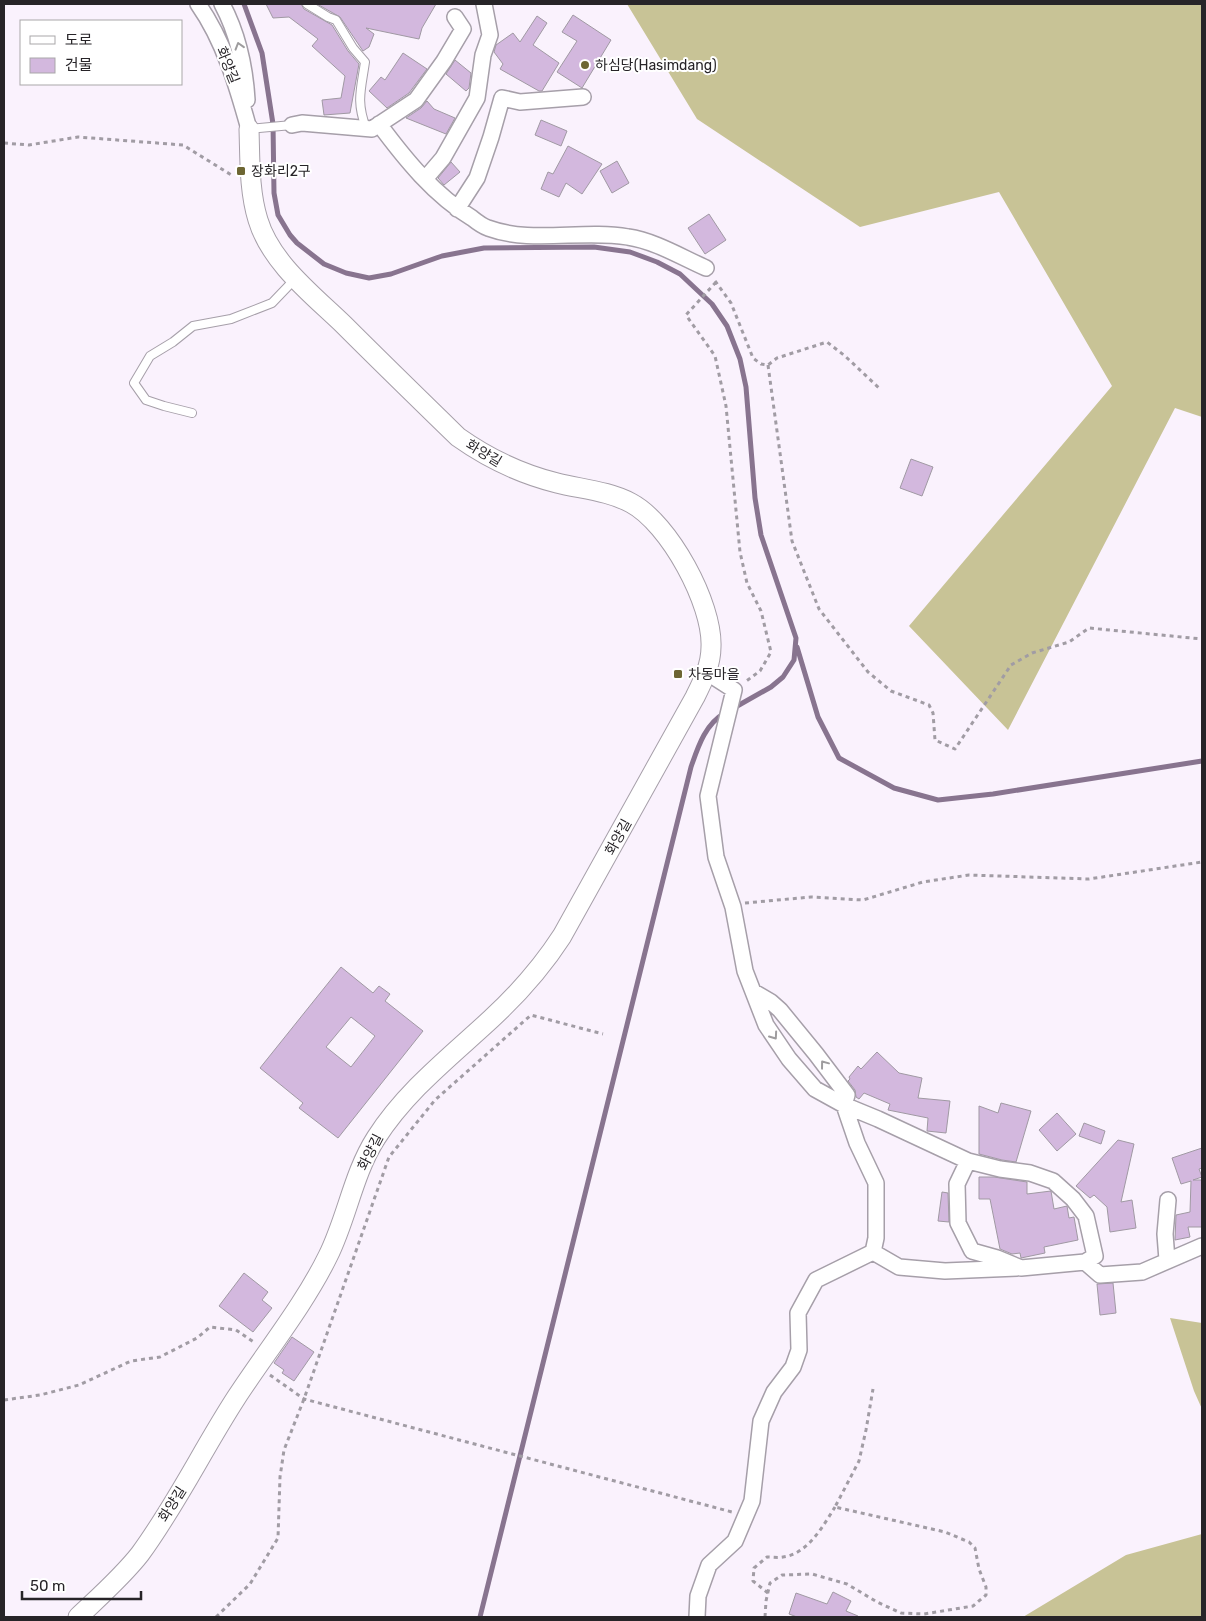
<svg xmlns="http://www.w3.org/2000/svg" width="1206" height="1621" font-family="Rubik,'Noto Sans KR',sans-serif">
  <rect width="100%" height="100%" fill="#faf2fd"/>
  <path fill="#c8c396" d="M627 4H1202V417L1175 408 1008 730 909 626 1112 386 999 192 860 227 697 119Z
    M1170 1318 1202 1323V1409L1194 1391Z
    M1202 1534V1617H1023L1126 1555Z"/>
  <g fill="none" stroke-linecap="round" stroke-linejoin="round">
    <path stroke="#88748f" stroke-width="5" d="M244 4 262 53 273 124 274 193 278 215 290 235 297 243 324 264 346 273 369 278 391 274 442 256 484 248 594 247 630 252 657 262 680 274 712 304 727 326 740 359 746 387 755 498 761 535 796 638 794 660 783 677 771 687 732 709
      M797 647 818 717 839 758 894 788 938 800 993 794 1202 761
      M480 1617 691 767C698 747 705 724 725 713"/>
  </g>
  <path fill="#d3b8de" stroke="#a099a3" fill-rule="evenodd" d="M266 4H301L304 9 332 25 348 51 359 64 350 113 324 115 322 100 341 98 345 76 312 46 318 39 289 17 273 18Z
    M317 4H436L422 28 419 39 366 28 374 34 369 47 363 51 340 17Z
    M573 15 611 40 582 88 557 72 577 41 562 32Z
    M537 16 547 23 533 45 559 63 542 91H539L500 69 503 64 494 52 496 45 513 33 520 42Z
    M403 53 427 69 409 93 387 108 369 91 381 77 385 80Z
    M455 60 471 73 469 88 466 91 446 74Z
    M427 101 434 109 455 118 446 134 406 118 421 108Z
    M541 120 567 131 561 146 535 135Z
    M568 146 602 164 582 194 566 183 559 197 541 189 548 172 553 174Z
    M617 161 629 183 612 193 600 171Z
    M451 162 460 172 444 185 438 178Z
    M709 214 726 240 705 254 688 228Z
    M911 459 933 467 922 496 900 488Z
    M341 967 373 993 379 986 390 994 385 1001 423 1031 338 1138 299 1108 303 1103 260 1068ZM351 1017 375 1036 351 1067 326 1047Z
    M877 1052 899 1073 922 1078 918 1098 950 1101 946 1133 927 1131 928 1118 888 1110 890 1104 864 1093 859 1099 856 1097 855 1090 848 1081 850 1079 849 1077 858 1066 861 1069Z
    M1001 1103 1031 1111 1016 1162 1002 1160 979 1154V1106L998 1113Z
    M1057 1113 1076 1134 1057 1151 1039 1130Z
    M1084 1123 1105 1131 1101 1144 1079 1136Z
    M1118 1140 1134 1144 1121 1202 1132 1200 1136 1228 1110 1232 1107 1207 1094 1195 1090 1198 1076 1186Z
    M1202 1148V1168L1199 1169 1202 1177 1193 1180H1202V1227H1188L1190 1237 1175 1240 1176 1215 1190 1212 1191 1181 1181 1184 1172 1158Z
    M979 1177H994L1027 1182V1194L1051 1191 1054 1209 1067 1206 1069 1218 1074 1217 1078 1240 1044 1247 1045 1253 1021 1258 1020 1253 1012 1254 1000 1249 990 1199H979Z
    M942 1192 948 1193 949 1222 938 1221Z
    M244 1273 268 1292 262 1300 272 1308 253 1332 219 1306Z
    M1113 1283 1116 1313 1100 1315 1097 1284Z
    M292 1337 314 1352 294 1381 282 1373 284 1370 274 1363Z
    M833 1592 851 1601 846 1611 858 1616V1617H797L789 1614 796 1593 827 1604Z"/>
  <g fill="none" stroke-linecap="round" stroke-linejoin="round">
    <g stroke="#a69fa9" stroke-width="10">
      <path id="service" d="M307 4 328 17 336 20 353 48 365 62C361 90 356 101 366 128
        M249 129 292 125
        M192 413 164 406 146 400 134 383 150 356 173 342 193 326 231 319 272 303 295 279"/>
    </g>
    <g stroke="#a69fa9" stroke-width="18">
      <path id="minor" d="M198 4C224 41 237 86 249 129
        M222 4C238 34 245 66 247 100
        M379 124C405 159 434 195 472 218 477 222 482 226 488 228 531 244 583 229 628 237 655 241 681 257 706 268
        M292 125 302 123 372 129 416 100 444 61 463 29 455 17
        M425 179 443 158 477 98 483 55 490 35 484 4
        M457 209 477 178 491 137 502 98 520 102 583 97
        M706 672 734 690 708 796 716 857 733 907 745 971 766 1025 789 1059 815 1089 844 1105 878 1119 968 1161 1000 1169 1030 1173 1053 1181 1073 1199 1086 1216 1095 1256 1085 1262 1021 1268 997 1258 972 1251 958 1223 957 1184 968 1161
        M873 1252 899 1267 945 1271 1017 1268
        M1167 1260 1165 1234 1168 1200
        M1085 1262 1100 1275 1142 1272 1202 1246
        M697 1617 698 1596 709 1565 735 1541 752 1501 761 1421 774 1392 793 1367 799 1350 798 1313 816 1280 873 1252 876 1238V1183L857 1143 844 1105 847 1095 816 1054 780 1010 771 1002 754 992"/>
    </g>
    <g stroke="#a69fa9" stroke-width="21">
      <path id="tertiary" d="M78 1617C99 1597 122 1577 140 1554 176 1505 203 1449 236 1398 266 1352 304 1305 328 1256 347 1218 353 1174 376 1138 406 1091 450 1057 491 1019 518 994 542 967 562 936L695 697C703 681 711 665 711 647 713 604 669 523 631 503 609 491 581 489 557 483 521 474 489 459 458 437 420 400 382 363 344 325 313 295 271 263 258 220 249 191 250 159 249 129"/>
    </g>
    <path stroke="#a19ca4" stroke-width="3" stroke-dasharray="4 4" stroke-linecap="butt" d="M4 143 29 145 78 137 183 145 233 176
      M715 281 731 303 753 358 761 364 768 365 777 358 827 342 845 356 880 389
      M716 282 686 315 715 356 726 406 740 552 747 583 761 611 771 652 760 671 745 682
      M768 365 792 541 819 609 868 672 891 691 929 705 933 713 935 740 955 749 1011 665 1032 653 1069 642 1089 628 1202 639
      M745 903 811 897 863 900 923 882 969 875 1089 879 1202 862
      M270 1375 304 1399 732 1512
      M4 1400 40 1395 79 1385 131 1361 160 1357 197 1338 210 1327 236 1330 255 1343
      M768 1593 753 1581 754 1568 767 1557C772 1557 778 1558 783 1557 808 1554 823 1526 835 1507
      M216 1617 250 1584 278 1538 280 1477 284 1450 304 1399 389 1157 435 1100 531 1015 603 1034
      M765 1617 766 1601 770 1583 782 1575 812 1574 847 1584 877 1602 901 1613 924 1614 973 1606 986 1595V1587L979 1569 975 1548 969 1542 945 1532 835 1507 859 1461 866 1430 873 1389"/>
    <use href="#service" stroke="#fff" stroke-width="8"/>
    <use href="#minor" stroke="#fff" stroke-width="15"/>
    <use href="#tertiary" stroke="#fff" stroke-width="19"/>
  </g>
  <defs><path id="oneway-chevron" d="M-2-3.5L2.5 0L-2 3.5" fill="none" stroke-width="1.6" stroke-linecap="round" stroke-linejoin="round" transform="scale(1.25)"/></defs>
  <g stroke="#9e9c9e">
    <use href="#oneway-chevron" transform="translate(239 46) rotate(-107)"/>
    <use href="#oneway-chevron" transform="translate(774 1036) rotate(55)"/>
    <use href="#oneway-chevron" transform="translate(824 1064) rotate(-127)"/>
  </g>
  <g fill="#6d6633" stroke="#fff" stroke-width="2">
    <circle cx="585" cy="65" r="5"/>
    <rect x="236" y="166" width="10" height="10" rx="2.5"/>
    <rect x="673" y="669" width="10" height="10" rx="2.5"/>
  </g>
  <g text-anchor="middle" stroke-width="4" stroke-linejoin="round" paint-order="stroke">
    <g font-size="14" fill="#272428" stroke="#fff">
      <text transform="translate(228 65) rotate(68)" y="5">화양길</text>
      <text transform="translate(484 453) rotate(31)" y="5">화양길</text>
      <text transform="translate(618 837) rotate(-61)" y="5">화양길</text>
      <text transform="translate(370 1152) rotate(-63)" y="5">화양길</text>
      <text transform="translate(172 1504) rotate(-58)" y="5">화양길</text>
    </g>
    <g font-size="14" fill="#272428" stroke="#fff" text-anchor="start">
      <text x="595" y="70">하심당(Hasimdang)</text>
      <text x="251" y="176">장화리2구</text>
      <text x="688" y="679">차동마을</text>
    </g>
  </g>
  <rect width="1206" height="1621" fill="none" stroke="#272428" stroke-width="10"/>
  <rect x="20" y="20" width="162" height="65" fill="#ffffff" stroke="#a9a7a9"/>
  <rect x="30" y="36" width="25" height="8" fill="#ffffff" stroke="#a9a7a9"/>
  <text x="65" y="45" font-size="15" fill="#272428">도로</text>
  <rect x="30" y="58" width="25" height="15" fill="#d3b8de" stroke="#a9a7a9"/>
  <text x="65" y="70" font-size="15" fill="#272428">건물</text>
  <path d="M22 1591v8h119v-8" fill="none" stroke="#272428" stroke-width="2.5"/>
  <text x="30" y="1591" font-size="15" fill="#272428" stroke="#ffffff" stroke-width="4" paint-order="stroke">50 m</text>
</svg>
